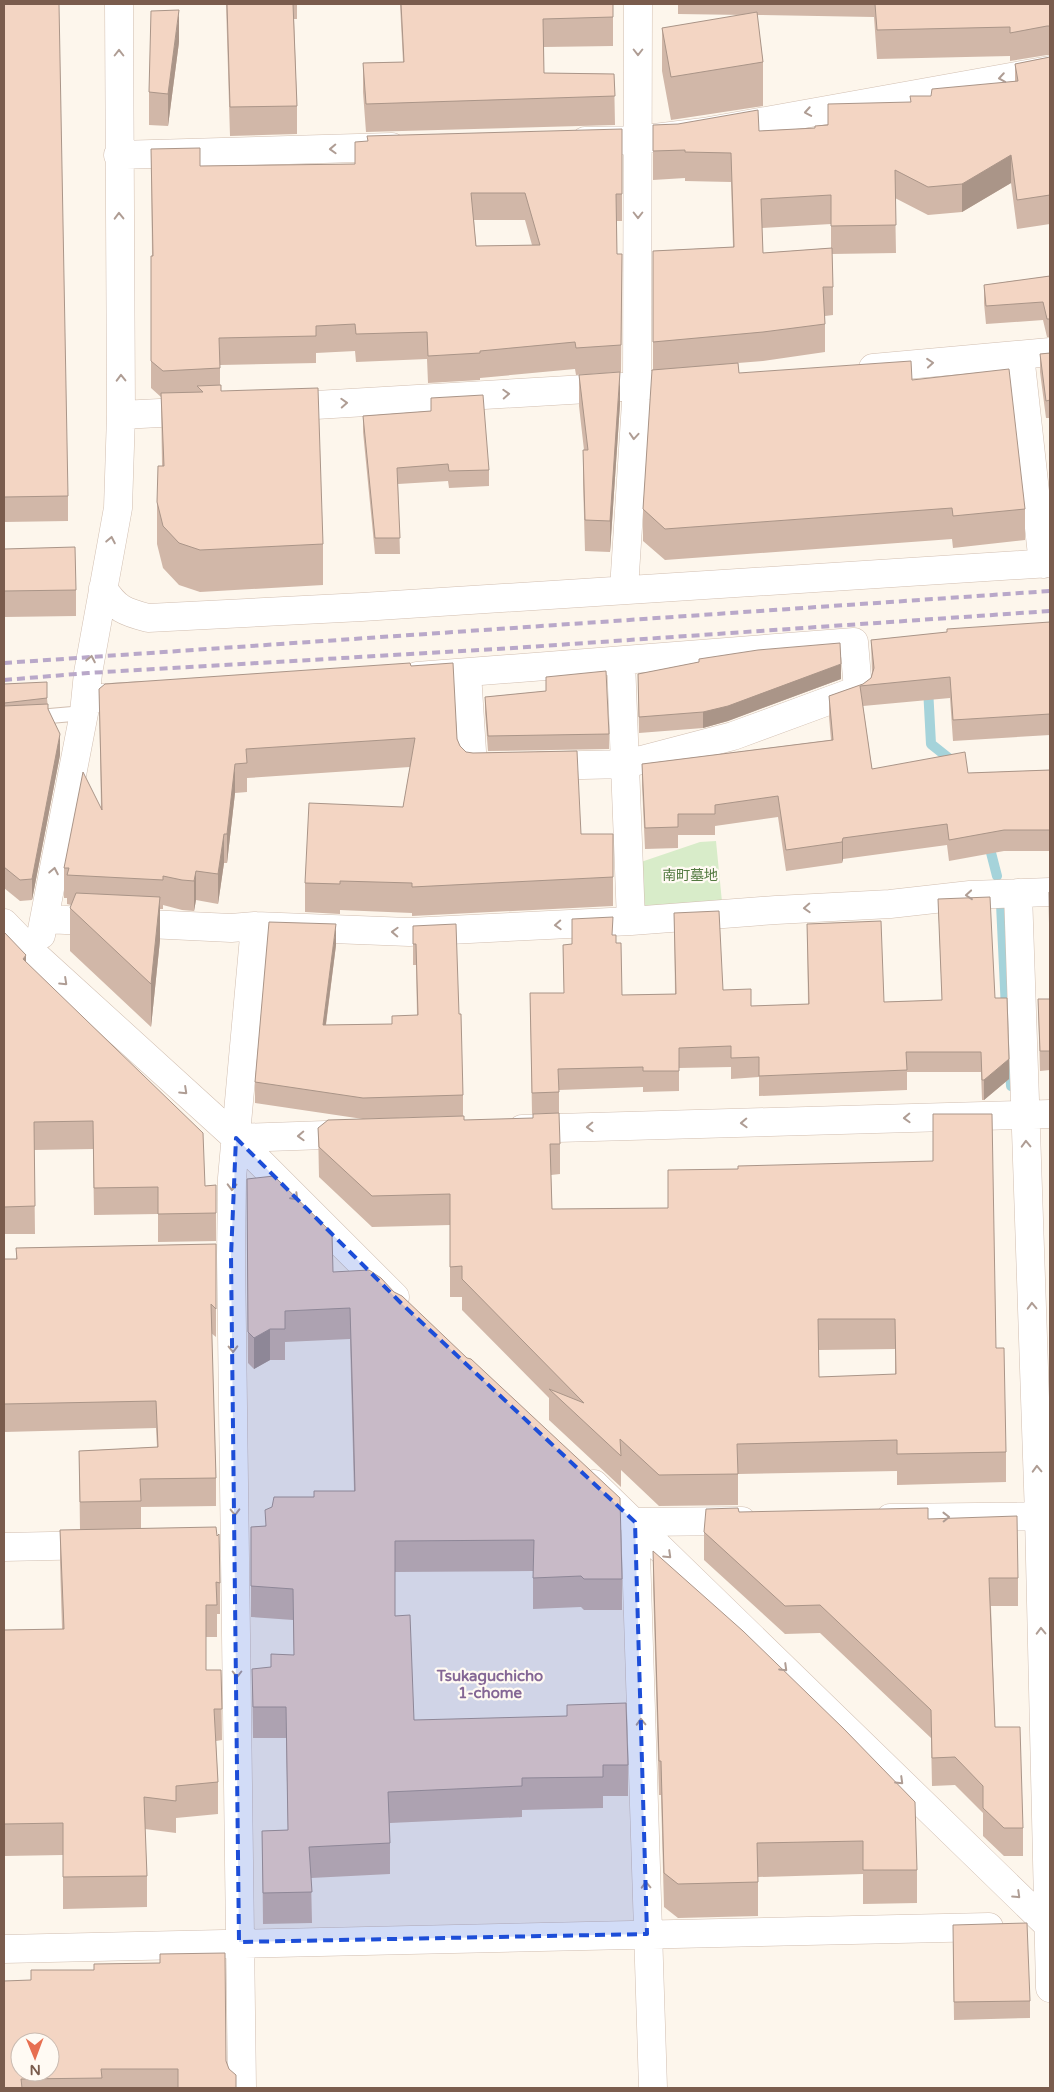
<svg xmlns="http://www.w3.org/2000/svg" width="1054" height="2092" font-family="'Varela Round','Noto Sans JP',sans-serif">
  <rect width="100%" height="100%" fill="#fdf6ec"/>
  <path fill="#d8ecc9" d="M716 841 722 902 643 908 641 862 700 842Z"/>
  <g fill="none" stroke-linecap="round" stroke-linejoin="round">
    <path stroke="#a5d3da" stroke-width="10" d="M928 688 931 744 956 764
      M988 841 997 876
      M1001 904 1006 1010
      M1008 1039 1011 1086"/>
    <g stroke="#d1beb0" stroke-width="16">
      <path id="lane" d="M4 720 84 713"/>
    </g>
    <g stroke="#d1beb0" stroke-width="29">
      <path id="street" d="M585 141 638 140 704 132 1050 70
        M118 155 392 147
        M1020 355 1043 564
        M873 368 1050 352
        M282 407 688 383
        M121 415 199 411
        M103 588C116 609 125 612 148 618L362 607 1050 563
        M624 589 637 387 638 4
        M621 661 631 921
        M467 673 473 767H497
        M417 676 854 642 858 690 733 736 626 764 540 766
        M86 699 137 696
        M1018 893 1039 1516 1050 1988
        M45 919 231 928 255 926 409 932 631 921 776 910 890 904 970 895 1050 892
        M4 923 36 956 236 1138 395 1297
        M41 935 84 713 88 673 118 508 121 415 119 4
        M522 1129 1050 1114
        M236 1138 354 1134
        M594 1484 1048 1925
        M890 1518 1050 1516
        M4 1547 97 1545
        M4 1949 989 1927
        M242 2088 231 1256 232 1178 255 926
        M653 2088 635 1522 742 1521"/>
    </g>
    <use href="#lane" stroke="#fff" stroke-width="14"/>
    <use href="#street" stroke="#fff" stroke-width="28"/>
    <path stroke="#b9a8c9" stroke-width="4" stroke-dasharray="8 5" stroke-linecap="butt" d="M4 663 1050 591
      M4 680 88 673 513 648 1050 611"/>
  </g>
  <path fill="#d1b7a8" fill-rule="evenodd" d="M4 4 68 496V521L4 522Z
    M226 4H297V19H294L297 106V134L230 136Z
    M400 4H613V46L544 47V73L614 74 615 125 366 132 363 92V63L403 62Z
    M678 4H1050V55H1047L1010 61V56L877 59 874 17 757 15 763 62V106L671 120 662 71V28L744 15 678 14Z
    M179 42 168 126 149 125V92Z
    M1050 57V224L1017 229 1011 183 962 212 928 215 895 198 896 253 832 254 833 287V315L825 316V352L763 361 738 363 739 373 912 380 1025 509V540L953 548 952 539 665 560 643 541V509L653 370V251L733 247 731 182 685 181V178L653 180V125L759 131 815 128 910 102 931 96 1015 81V64ZM831 224V248L763 253 762 228Z
    M622 129V221H617V254H622L621 372 576 375 575 369 480 378V380L428 383 427 359 356 362 355 351 316 353V363L220 365V385L221 391 323 544V585L200 592 179 585 163 568 157 544V502L162 466 161 397 151 388V256H152L151 149 200 166 355 164ZM474 220H525L532 245 476 246Z
    M1050 270V337H1047L1043 320 986 324 984 303V285L1050 276Z
    M1050 353V418H1046L1040 372V354Z
    M579 375 620 404 610 552 585 551 583 481V450H584L579 406Z
    M431 398 489 470V486L449 488 448 481 398 484 400 554H375L363 432V416L431 411Z
    M1049 451H1050V487L1049 480Z
    M4 549 76 590V616L4 617Z
    M1050 622V735L953 741 950 698 863 706 872 769 968 773 1050 770V851H1004L949 861 947 845 843 859 842 863 786 871 778 817 715 826V835H678V848L645 849 642 785V764L831 740 829 717V696L863 684 871 678 872 673 871 640Z
    M699 662 841 679 728 721 703 728 639 733 638 674Z
    M411 666 457 739 460 746 466 752 581 834H613V906L412 916V913L340 910V914L305 912V883L403 807 410 767 247 778V792L235 793 227 863H224L218 904 196 900 194 911 182 910 163 905V909H160V940L151 1027 70 951V908L71 905 67 904V898H64V868L101 809 99 689Z
    M546 677 609 734V749L488 751 485 712V697L546 691Z
    M4 684 47 698 48 709 60 755 32 900 20 901 4 888Z
    M938 899 995 998 1009 1079 984 1100H982L981 1072H907V1090L759 1096V1077L731 1079V1067L679 1068V1091L643 1092V1087L559 1090V1113L532 1114 530 993H564L563 945 572 944 612 935 622 995 675 994 674 913 723 990 751 1006 808 1004 807 924 884 1002 942 1000Z
    M413 926 459 1014 463 1095V1116L363 1119 255 1103V1082L336 945 326 1025 392 1024 417 1015 416 965H413Z
    M4 932 26 962 205 1186 216 1185V1241L158 1242V1214L94 1215 93 1149 34 1150 35 1234H4Z
    M1038 999H1050V1070L1040 1071Z
    M464 1120 560 1144V1174L551 1175 552 1209 996 1348 1006 1452V1482L897 1485V1471L738 1474V1505L659 1506 621 1470V1487L549 1420V1398L462 1310V1297H450V1225L372 1227 319 1177 318 1128ZM895 1349V1375L819 1377V1350Z
    M247 1179 333 1272 622 1579V1610H584L581 1607 533 1609V1571L395 1572V1616L414 1720 628 1765V1796H603V1808L522 1810V1817L390 1823V1874L311 1878 312 1923 263 1924 262 1831 288 1830 286 1738H253L252 1669 271 1668 294 1655 293 1620 251 1617V1527L265 1526 314 1497 354 1491 350 1339 285 1342V1360H270L254 1369 248 1363Z
    M216 1244V1337L211 1333 216 1478V1506L141 1507V1528L217 1536 220 1583V1614H217V1637H206V1670H221L222 1740 216 1741 218 1782V1814L176 1818V1833L145 1829 147 1876V1907L63 1909V1855L4 1856V1630L62 1629 60 1562V1530H80L79 1451 157 1447 156 1428 4 1432V1259H16V1248Z
    M739 1512 928 1519 1018 1578V1606H991L995 1727 1023 1828V1856H1004L983 1836V1813L955 1785 932 1786 931 1738 820 1633 785 1634 704 1560V1532Z
    M653 1551 917 1870V1903L863 1904V1874L758 1877V1916L678 1918 664 1907 661 1795H659L653 1584Z
    M953 1943 1030 2001V2018L954 2020Z
    M4 1981 226 2061 236 2088H4Z"/>
  <path fill="#aa9588" d="M179 10V42L168 126V94Z
    M1011 155V183L962 212V184Z
    M620 372V404L610 552V521Z
    M841 664V679L728 721 703 728V712Z
    M60 734V755L32 900V879Z
    M235 764V793L227 863V834Z
    M224 834V863L218 904V874Z
    M843 838V859L842 863V842Z
    M196 871V900L194 911V881Z
    M160 897V940L151 1027V984Z
    M336 924V945L323 1046V1025Z
    M26 955V983L23 959Z
    M1009 1059V1079L984 1100V1080Z
    M270 1329V1360L254 1369V1338Z"/>
  <path fill="#f3d5c3" stroke="#aa9588" fill-rule="evenodd" d="M4 4H59L68 496 4 497Z
    M227 4H293L297 106 230 107Z
    M401 4H613V17L543 19 544 73 614 74 615 96 366 104 363 63 404 62Z
    M875 4H1050V26H1047L1010 33V27L877 30Z
    M179 10 168 94 149 92 151 11Z
    M757 12 763 62 671 77 662 28Z
    M1050 57V195L1017 200 1011 155 962 184 928 187 895 170 896 225 831 226V195L761 199 763 253 832 248 833 287H823L825 324 763 332 653 342V251L734 247 731 153 685 152V150L653 151V125L678 124 758 110 759 131 815 128V126L828 125V104L911 102 910 96H931L932 89 1018 81 1015 64Z
    M622 129V194H616L617 254H622L621 345 576 348 575 342 480 351V353L428 356 427 332 356 334 355 324 316 326V336L219 338 220 368 163 371 151 361V256H153L151 149 200 148V166L355 164V142L368 141 367 136ZM471 193H525L540 245 476 246Z
    M1050 276V319H1047L1043 302 986 306 984 285Z
    M1050 353V400L1046 401 1040 354Z
    M911 361 912 380 1009 369 1025 509 953 516 952 508 665 529 643 509 652 370 738 363 739 373Z
    M620 372 610 521 585 520 583 450H588L579 375Z
    M221 385V391L318 388 323 544 200 550 179 543 163 526 157 502 158 466H164L161 393 203 392 197 386Z
    M483 395 489 470 449 471 448 464 397 468 400 538H375L363 416 431 411V398Z
    M75 547 76 590 4 591V549Z
    M1050 622V714L953 720 950 677 860 686 872 769 965 752 968 773 1050 770V830H1004L949 840 947 824 843 838 842 842 786 850 778 796 715 805V814H678V827L645 828 642 764 833 740 829 696 863 684 871 678 874 668 871 640 947 632V629Z
    M840 643 841 664 728 706 703 712 639 717 638 674 699 662V659L758 650Z
    M410 663 411 666 453 663 457 739 460 746 466 752 473 753 577 751 581 834H613V877L412 887V883L340 881V884L305 883 309 803 403 807 415 738 246 749 247 763 235 764 227 834H224L218 874 196 871 194 881 182 880 163 876V880L67 875 69 868H64L83 772 102 810 99 689 105 684Z
    M606 671 609 734 488 736 485 697 546 691V677Z
    M47 682V698L4 703V684Z
    M48 704V709L60 734 32 879 20 880 4 867V706Z
    M1049 892H1050V954Z
    M76 893 160 897 151 984 70 908Z
    M990 897 995 998H1007L1009 1059 984 1080H982L981 1052H906L907 1070 759 1076V1057L731 1058V1046L679 1048V1071H643V1067L558 1069 559 1092 532 1093 530 993H564L563 945 572 944V919L613 917 612 935H616V943H621L622 995 676 994 674 913 719 911 723 990 751 989V1006L809 1004 807 924 881 921 884 1002 942 1000 938 899Z
    M269 922 336 924 323 1025 392 1024V1016L418 1015 416 944H413V926L456 924 459 1014H461L463 1095 363 1098 255 1082Z
    M4 932 26 955 23 959 203 1133 205 1186 216 1185V1213L158 1214V1187L94 1188 93 1121 34 1122 35 1206 4 1207Z
    M1038 999H1050V1051H1040Z
    M559 1113 560 1144H550L552 1209 668 1208V1170L738 1169V1166L933 1161V1114H992L996 1348H1004L1006 1452 897 1454V1440L737 1444 738 1474 659 1475 620 1439 621 1456 549 1389 584 1403 462 1279V1266L450 1267V1194L372 1196 319 1147 318 1128 328 1120 464 1116V1120L533 1118V1114ZM818 1319H895L896 1374 819 1377Z
    M274 1176 332 1233 333 1272 369 1270 381 1278 394 1292 402 1296 467 1358 471 1359 620 1498 622 1579H584L581 1576 533 1578 534 1540 395 1541V1616L410 1615 414 1720 567 1716V1705L626 1703 628 1765H603V1777L522 1778V1786L388 1792 390 1843 309 1847 312 1892 263 1893 262 1831 288 1830 286 1707H253L252 1669 271 1667V1654L294 1655 293 1589 251 1586V1527L266 1526 265 1510 272 1507 274 1497H314V1491H355L353 1413 350 1308 285 1311V1329H270L254 1338 248 1332 247 1179Z
    M216 1244V1309L211 1304 216 1478 140 1479 141 1501 80 1502 79 1451 158 1447 156 1401 4 1404V1259H17L16 1248Z
    M738 1508 739 1512 928 1508V1519L1017 1516 1018 1578H989L995 1727H1020L1023 1828H1004L983 1808V1786L955 1757 932 1758 931 1710 820 1605 785 1606 704 1532 706 1509Z
    M216 1527 217 1536 219 1534 220 1583 216 1582 217 1605H206V1670H221L222 1709H214L218 1782 176 1786V1801L144 1797 147 1876 63 1877V1823L4 1824V1630L64 1629 60 1530Z
    M653 1551 743 1631 844 1729 915 1802 917 1870H863V1841L757 1843 758 1882 678 1884 664 1873 661 1761H659Z
    M1027 1923 1030 2001 954 2002 953 1925Z
    M225 1953 226 2061 229 2069 236 2075V2088H178V2069H101L102 2078 21 2079 22 2088H4V1981L31 1980V1970H94V1964L160 1963V1954ZM20 2042H50V2072H20Z"/>
  <defs><path id="oneway-chevron" d="M-2-3.5L2.5 0L-2 3.5" fill="none" stroke-width="1.6" stroke-linecap="round" stroke-linejoin="round" transform="scale(1.25)"/></defs>
  <g stroke="#af9d94">
    <use href="#oneway-chevron" transform="translate(638 52) rotate(90)"/>
    <use href="#oneway-chevron" transform="translate(119 53) rotate(-90)"/>
    <use href="#oneway-chevron" transform="translate(1002 78) rotate(171)"/>
    <use href="#oneway-chevron" transform="translate(808 112) rotate(170)"/>
    <use href="#oneway-chevron" transform="translate(333 149) rotate(178)"/>
    <use href="#oneway-chevron" transform="translate(638 215) rotate(90)"/>
    <use href="#oneway-chevron" transform="translate(119 216) rotate(-91)"/>
    <use href="#oneway-chevron" transform="translate(930 363) rotate(-5)"/>
    <use href="#oneway-chevron" transform="translate(121 378) rotate(-91)"/>
    <use href="#oneway-chevron" transform="translate(506 394) rotate(-3)"/>
    <use href="#oneway-chevron" transform="translate(344 403) rotate(-3)"/>
    <use href="#oneway-chevron" transform="translate(634 436) rotate(94)"/>
    <use href="#oneway-chevron" transform="translate(111 540) rotate(-79)"/>
    <use href="#oneway-chevron" transform="translate(91 659) rotate(-79)"/>
    <use href="#oneway-chevron" transform="translate(54 871) rotate(-79)"/>
    <use href="#oneway-chevron" transform="translate(969 895) rotate(175)"/>
    <use href="#oneway-chevron" transform="translate(807 908) rotate(177)"/>
    <use href="#oneway-chevron" transform="translate(558 925) rotate(177)"/>
    <use href="#oneway-chevron" transform="translate(395 932) rotate(-178)"/>
    <use href="#oneway-chevron" transform="translate(64 982) rotate(43)"/>
    <use href="#oneway-chevron" transform="translate(184 1091) rotate(43)"/>
    <use href="#oneway-chevron" transform="translate(907 1118) rotate(178)"/>
    <use href="#oneway-chevron" transform="translate(744 1123) rotate(178)"/>
    <use href="#oneway-chevron" transform="translate(590 1127) rotate(178)"/>
    <use href="#oneway-chevron" transform="translate(301 1136) rotate(178)"/>
    <use href="#oneway-chevron" transform="translate(1026 1144) rotate(-92)"/>
    <use href="#oneway-chevron" transform="translate(232 1187) rotate(91)"/>
    <use href="#oneway-chevron" transform="translate(295 1197) rotate(45)"/>
    <use href="#oneway-chevron" transform="translate(1032 1306) rotate(-92)"/>
    <use href="#oneway-chevron" transform="translate(233 1349) rotate(89)"/>
    <use href="#oneway-chevron" transform="translate(1037 1469) rotate(-92)"/>
    <use href="#oneway-chevron" transform="translate(235 1512) rotate(89)"/>
    <use href="#oneway-chevron" transform="translate(946 1517) rotate(-1)"/>
    <use href="#oneway-chevron" transform="translate(668 1555) rotate(44)"/>
    <use href="#oneway-chevron" transform="translate(1041 1631) rotate(-91)"/>
    <use href="#oneway-chevron" transform="translate(784 1668) rotate(44)"/>
    <use href="#oneway-chevron" transform="translate(237 1674) rotate(90)"/>
    <use href="#oneway-chevron" transform="translate(641 1722) rotate(-92)"/>
    <use href="#oneway-chevron" transform="translate(900 1781) rotate(44)"/>
    <use href="#oneway-chevron" transform="translate(646 1885) rotate(-92)"/>
    <use href="#oneway-chevron" transform="translate(1017 1895) rotate(44)"/>
  </g>
  <path fill="#1d4ed8" fill-opacity="0.2" stroke="#1d4ed8" stroke-width="4" stroke-dasharray="10 6" stroke-linejoin="round" d="M236 1138 403 1305 635 1522 647 1934 239 1942 231 1256Z"/>
  <g text-anchor="middle" stroke-width="4.5" stroke-linejoin="round" paint-order="stroke">
    <g font-size="14" fill="#537a41" stroke="#fffaf3">
      <text x="690" y="880">南町墓地</text>
    </g>
    <g font-size="15" font-weight="bold" fill="#846695" stroke="#fffaf3">
      <text x="490" y="1681">Tsukaguchicho<tspan x="490" dy="17">1-chome</tspan></text>
    </g>
  </g>
  <rect width="1054" height="2092" fill="none" stroke="#7a5c4d" stroke-width="10"/>
  <g transform="translate(35 2057) rotate(179)"><circle r="24" fill="#fffaf3" stroke="#cabbb1"/>
  <path d="M0-4L9 19L0 12L-9 19Z" fill="#e76f51"/>
  <text y="-8" font-size="14" font-weight="bold" text-anchor="middle" fill="#7a5c4d">N</text>
  </g>
</svg>
